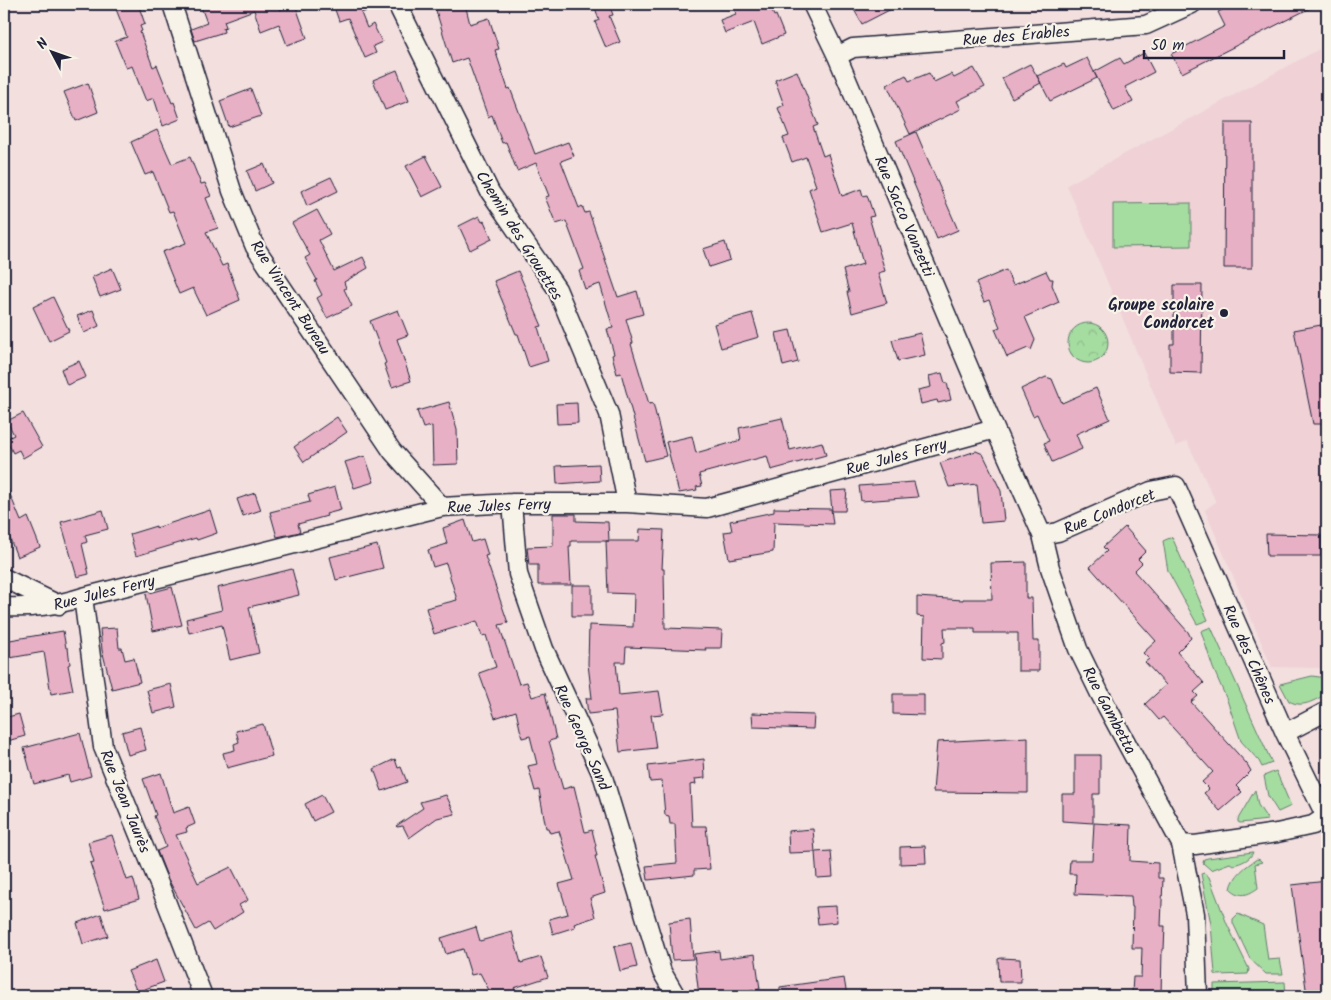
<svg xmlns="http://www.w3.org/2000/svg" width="1331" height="1000" font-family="Kalam,sans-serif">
  <defs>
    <pattern id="park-crowns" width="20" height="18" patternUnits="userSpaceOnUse" patternTransform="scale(1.25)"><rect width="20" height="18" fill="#a5dca0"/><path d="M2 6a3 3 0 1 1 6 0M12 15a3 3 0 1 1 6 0" fill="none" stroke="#8ebc8b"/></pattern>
  </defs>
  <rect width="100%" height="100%" fill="#f2dfde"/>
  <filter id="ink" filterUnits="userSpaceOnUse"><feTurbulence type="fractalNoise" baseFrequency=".02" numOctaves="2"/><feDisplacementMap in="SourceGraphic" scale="10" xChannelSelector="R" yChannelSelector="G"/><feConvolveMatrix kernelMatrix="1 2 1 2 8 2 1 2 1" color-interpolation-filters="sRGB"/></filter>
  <g filter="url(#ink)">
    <path fill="#efd1d6" d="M1327 45V668L1272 667 1205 510 1216 502 1187 441 1176 446 1067 185Z"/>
    <path fill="#a5dca0" stroke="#647f6e" d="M1191 203V246L1113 247V204Z
      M1172 537 1208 620 1197 624 1168 571 1163 541Z
      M1211 627 1272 763 1262 767 1259 761 1241 741 1227 700 1213 668 1201 631Z
      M1312 676 1327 678V694C1314 700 1303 709 1289 701L1280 684Z
      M1276 771 1291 806 1278 812 1268 796 1264 776Z
      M1255 790 1258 805 1268 820 1240 823 1238 822V819Z
      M1253 852C1251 859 1242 863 1233 865L1230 863 1211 870 1203 863 1204 859 1208 858Z
      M1257 859 1260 860 1262 862 1255 864 1258 888C1248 895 1241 898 1231 889 1233 876 1246 866 1257 859Z
      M1204 873 1209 877 1227 924 1249 969 1248 974 1217 975 1215 974 1211 924 1201 874Z
      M1238 914 1263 925 1268 960 1280 959 1283 974H1266L1250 959 1233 923V919Z
      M1285 982 1286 996H1214V984Z"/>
    <path fill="url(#park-crowns)" stroke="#647f6e" d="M1068 343a20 20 0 1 1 40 0a20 20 0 1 1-40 0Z"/>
    <path fill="#e8b0c5" stroke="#22223b" d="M114 4H138L145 24 140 26 142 31 140 32 153 67 157 65 172 103 174 102 180 119 163 126 154 98 146 101 132 66 126 68 115 41 127 37Z
      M200 4H279L280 10 295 4 307 38 287 45 279 24 261 31 254 10 224 21 226 27 223 28 224 32 195 41 191 29 207 23Z
      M333 4H381V6L361 13 367 28 373 24 382 42 373 46 376 53 365 58 348 18 339 21Z
      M434 4H465L470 24 489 18 499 49 495 50 508 89 510 88 535 154 568 142 574 156 561 161 579 208 582 206 585 213 589 212 618 297 637 291 643 314 626 319 633 343 631 344 649 404 653 403 666 456 645 461 621 373 617 374 612 355 614 354 607 329 613 328 600 284 585 289 579 271 584 269 566 221 556 224 545 197 549 196 536 163 517 171 506 142 502 143 492 115 488 117 467 58 452 63Z
      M594 4H609L613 15 609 16 620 42 606 48 595 22 599 20Z
      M733 4H769L774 16 776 15 784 35 762 44 754 22 725 33 720 20 736 14Z
      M851 4H901L862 24Z
      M1234 4H1318L1182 73 1171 54 1225 26 1218 12Z
      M1144 53 1154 72 1125 87 1133 102 1114 111 1094 72 1120 58 1124 64Z
      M1087 58 1097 78 1050 101 1037 76 1064 64 1066 68Z
      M1030 64 1041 83 1012 98 1002 78Z
      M974 68 985 87 957 101 961 109 910 134 887 85 906 75 909 81 929 73 934 82 951 74 954 78Z
      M397 70 409 101 385 110 373 80Z
      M797 71 818 125 813 127 823 156 828 154 842 196 861 189 863 196 867 195 874 216 869 217 885 271 878 273 887 303 852 313 847 292H849L843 270 863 264 852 223 823 232 809 189 816 186 806 157 792 162 783 138 789 136 778 108 784 105 775 80Z
      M88 83 98 112 76 121 64 92Z
      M251 89 261 116 229 127 220 101Z
      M1225 123H1252V268H1224Z
      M157 130 172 164 190 157 201 184 205 183 211 196 206 198 218 228 206 232 222 266 227 264 240 300 206 315 193 288 179 294 162 252 186 243 173 211 169 212 153 172 145 175 131 142Z
      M916 132 958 230 937 239 896 141Z
      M426 156 442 187 422 197 406 166Z
      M264 164 272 183 255 191 247 171Z
      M331 177 338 191 307 206 301 191Z
      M317 210 330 234 319 240 334 271 363 257 368 268 344 282 346 288 344 289 352 306 327 318 317 298 322 295 315 281 317 280 305 258 310 255 292 223Z
      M479 216 482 222 484 221 492 239 470 250 459 226Z
      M725 242 730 260 709 267 703 249Z
      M112 268 121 289 100 297 92 277Z
      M1006 270 1013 285 1046 271 1050 279H1053L1052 285 1059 302 1025 317 1035 340 1031 350 1028 348 1007 357 995 329 1000 327 989 300 984 302 976 283Z
      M518 271 542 326 538 327 548 361 529 367 518 334H516L494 281Z
      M1174 285H1202L1201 373 1170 372V344H1174Z
      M53 297 69 331 49 341 33 307Z
      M93 310 99 326 84 333 77 316Z
      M398 310 408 335 397 339 411 381 392 387 384 364 386 363 370 321Z
      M752 313 759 337 721 348 714 324Z
      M1321 325 1327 355V424H1313L1294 330Z
      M790 330 798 362 783 366 776 333Z
      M920 333 925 355 898 361 892 340Z
      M79 361 86 377 67 385 61 369Z
      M942 373 945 383H947L951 400 938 403 937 400 921 404 918 390 931 387 929 376Z
      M1046 377 1052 379 1062 403 1096 388 1110 419 1076 434 1082 449 1052 462 1044 443 1049 441 1037 414 1033 416 1021 389Z
      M449 402 457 430 458 464 433 465 432 426 423 428 417 411Z
      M577 403 578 423 557 424 556 404Z
      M23 413 42 447 23 458 19 450 13 453 6 439 14 435 7 421Z
      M337 417 347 432 304 462 294 447Z
      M782 418 790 450 822 442 826 455 771 470 767 456 699 474 702 486 696 487 697 490 679 493 666 442 692 436 696 453 741 440 739 428Z
      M976 451 983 454 1001 491 1004 521 981 523 977 484 949 487 940 463Z
      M365 456 374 482 354 488 345 462Z
      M599 464 600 481 557 484 556 466Z
      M4 480 21 521 28 517 40 547 17 557 4 523Z
      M914 482 918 497 861 501 859 486Z
      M335 487 341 510 326 514 327 516 298 524 300 532 277 537 270 512 310 502 308 495Z
      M847 490 845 511H832L830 491Z
      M255 493 261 510 243 516 237 499Z
      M774 508 831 509 833 524 774 522 773 552 729 559 724 532 732 531 730 521 774 512Z
      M103 510 108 529 85 535 87 542 82 544 89 574 77 577 61 522Z
      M210 510 217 533 197 540 196 538 136 556 130 534 156 526V528Z
      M553 514H576V521L608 522 609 541H571V546H569L571 585H538V565H529L527 547 553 546Z
      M465 520 472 542 483 539 488 555 485 556 508 623 499 625 519 684 527 682 532 697 545 693 556 739 549 741 563 789 574 786 585 832 592 830 596 846 595 847 597 856H595L605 893 590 898 595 917 574 924 575 927 553 934 549 919 568 914 559 884 574 880 559 831 550 833 548 828H546L539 790 535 791 528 766 537 764 530 736 522 738 516 711 495 718 479 673 496 667 486 635 482 636 477 621 434 634 426 608 457 600 446 563 433 567 428 550 447 544 443 528Z
      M1125 527 1146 551 1138 559 1142 563 1134 571 1188 632 1191 638 1177 652 1204 683 1194 692 1198 696 1191 702 1247 764 1251 771 1236 786 1242 792 1220 811 1204 793 1209 789 1202 782 1213 772 1163 717 1159 720 1145 704 1166 685 1145 662 1149 659 1143 653 1156 641 1090 567 1107 551 1103 547Z
      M640 529 664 530 662 569H664L665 628 722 630 721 648H705L706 650 626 647 625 662H616L619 695 659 691 663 714 651 715 656 748 620 752 615 711 588 714 586 698H592L588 664 589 625 633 627 634 594 608 593 606 541H639Z
      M1266 534 1321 535V556H1267Z
      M377 545 383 568 336 580 330 557Z
      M1026 562V598H1032L1033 641H1039V671H1018V633H975V628H944L945 642 942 643V659L923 658 924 617 917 616V597L963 600V599H992L991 563Z
      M292 569 299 595 249 607 259 653 230 660 222 625 189 633 186 619 222 610 217 588Z
      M572 585H592V616H572Z
      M172 587 182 625 153 631 146 594Z
      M117 628 119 648H122L125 660 134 658 140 682 112 689 102 650 100 629Z
      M63 631 66 648H68L70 664 68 665 73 690 51 694 44 652 4 659V641Z
      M171 684 176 707 153 713 147 690Z
      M893 694H924V715L893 714Z
      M752 713 814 715 813 729 753 727Z
      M19 714 25 736 4 742V718Z
      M263 724 272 756 227 768 223 753 235 750 234 744 239 742 236 731Z
      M140 727 146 750 128 755 122 732Z
      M80 733 91 776 70 782 68 775 34 784 24 748Z
      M1028 737V793L933 792 937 742Z
      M1075 755H1100V794H1093V823L1062 821V794H1075Z
      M395 759 398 768 401 767 407 782 382 791 374 769Z
      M704 759 705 778 695 779 696 784 690 785 692 826H706L710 869 694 870V875L648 880 646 866 677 863 675 824H670L669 816 665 815 662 781 650 782 648 766Z
      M161 773 173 813 189 807 195 824 186 828 187 832 176 835 198 883 231 867 248 900 239 905 243 912 213 931 208 923 196 930 168 879 157 851 166 847 154 816 156 815 143 779Z
      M322 795 331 812 313 821 305 804Z
      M446 795 455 814 437 818 409 838 403 826 397 827 396 826 423 808 420 802Z
      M1094 823 1131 825 1130 861 1158 863V878H1163L1161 926H1165L1164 949H1162L1161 996H1139V992H1132L1133 977H1141L1142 948H1132L1133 907H1132L1131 896 1075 894 1076 874H1069L1070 860H1092Z
      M813 829 815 852 789 853 788 831Z
      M112 835 127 880 133 878 139 899 105 909 90 863 94 862 88 842Z
      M925 846 926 863 900 864V847Z
      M831 851 833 877 817 878 815 852Z
      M1327 881V996H1307L1292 885Z
      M836 906 837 922 818 924 816 907Z
      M101 914 108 936 83 944 77 923Z
      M690 919 693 959 672 960 669 922Z
      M476 927 480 941 512 932 521 963 541 957 548 977 514 988 517 996H492L480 973 471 975 463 949 446 954 441 938Z
      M631 943 637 967 620 971 614 947Z
      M719 951 720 959 755 954 760 989 750 990V996H720V994L699 996 694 954Z
      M1001 958 1020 959 1021 982H999L998 959Z
      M156 960 164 982 137 992 128 971Z
      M844 978 847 996H780V987Z"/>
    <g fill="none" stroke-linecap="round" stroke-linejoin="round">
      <g stroke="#22223b" stroke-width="21">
        <path id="minor" d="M172 4 232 191 255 247 392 451 442 507
          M397 4 490 192 557 289 609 414 627 503
          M812 4 837 56 995 429 1042 535 1050 568 1078 649 1100 694 1181 844 1195 914 1198 996
          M837 56 853 48 1146 25 1192 4
          M512 503 518 574 544 649 603 777 662 972 676 996
          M1042 535 1058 532 1151 491 1176 486 1285 733 1327 819
          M4 578 59 605
          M83 597 103 747 166 901 203 996
          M4 607C33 608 55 606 83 597L442 507 512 503H627L707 508 995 429
          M1285 733 1327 711
          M1181 844 1195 845 1277 833 1313 825 1325 817"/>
      </g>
      <use href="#minor" stroke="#f7f3e8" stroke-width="18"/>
    </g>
  </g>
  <circle fill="#22223b" stroke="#f7f3e8" stroke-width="2" cx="1224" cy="313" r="5"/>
  <g text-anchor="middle" stroke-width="4.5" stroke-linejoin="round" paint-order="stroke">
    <g font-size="16" fill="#22223b" stroke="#f7f3e8">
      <text transform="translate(1016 35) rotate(-5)" y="6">Rue des Érables</text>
      <text transform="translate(905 216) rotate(67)" y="6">Rue Sacco Vanzetti</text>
      <text transform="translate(520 235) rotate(58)" y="6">Chemin des Grouettes</text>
      <text transform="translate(291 297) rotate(57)" y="6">Rue Vincent Bureau</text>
      <text transform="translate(896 456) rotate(-15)" y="6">Rue Jules Ferry</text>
      <text transform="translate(499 505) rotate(-2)" y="6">Rue Jules Ferry</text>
      <text transform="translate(1109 511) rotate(-22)" y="6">Rue Condorcet</text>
      <text transform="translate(104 592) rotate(-14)" y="6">Rue Jules Ferry</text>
      <text transform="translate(1250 654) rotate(66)" y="6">Rue des Chênes</text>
      <text transform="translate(1110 710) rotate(62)" y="6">Rue Gambetta</text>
      <text transform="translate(583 737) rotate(66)" y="6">Rue George Sand</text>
      <text transform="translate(126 801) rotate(68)" y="6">Rue Jean Jaurès</text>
    </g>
    <g font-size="16" font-weight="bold" fill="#22223b" stroke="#f7f3e8" text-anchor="end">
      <text x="1214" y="310">Groupe scolaire<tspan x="1214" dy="18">Condorcet</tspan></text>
    </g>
  </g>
  <rect width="1331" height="1000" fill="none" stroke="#f7f3e8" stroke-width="20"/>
  <rect x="10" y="10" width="1311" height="980" fill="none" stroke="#22223b" stroke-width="2" filter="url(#ink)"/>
  <g transform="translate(52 52) rotate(311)" stroke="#f7f3e8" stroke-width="4" paint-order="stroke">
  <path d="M0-4L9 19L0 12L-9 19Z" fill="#22223b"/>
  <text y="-8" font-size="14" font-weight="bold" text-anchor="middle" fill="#22223b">N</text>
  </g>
  <path d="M1144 50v8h140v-8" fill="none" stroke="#22223b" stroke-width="2.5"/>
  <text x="1151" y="50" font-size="15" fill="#22223b" stroke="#f7f3e8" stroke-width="4" paint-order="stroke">50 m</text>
</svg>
